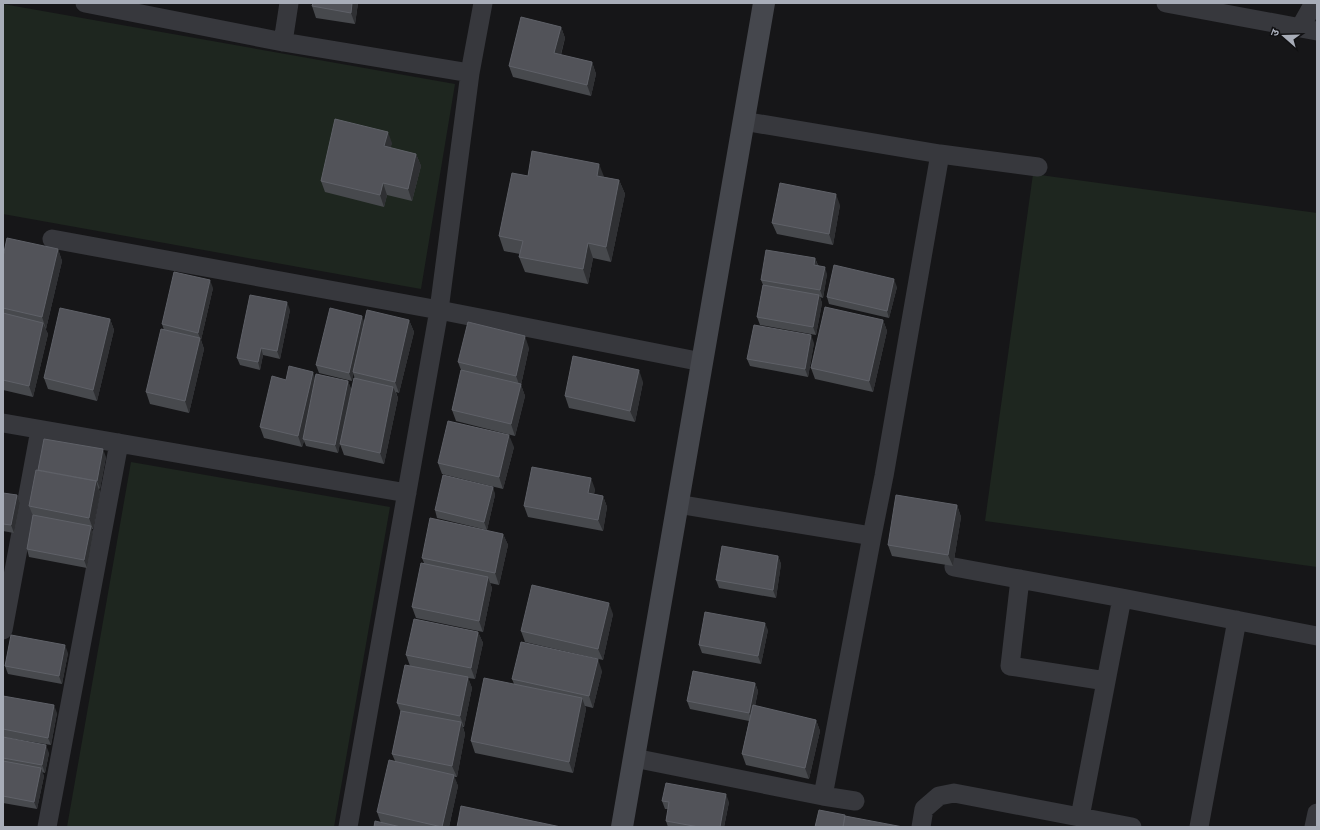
<svg xmlns="http://www.w3.org/2000/svg" width="1320" height="830" font-family="Montserrat,'Noto Sans Devanagari',sans-serif">
  <rect width="100%" height="100%" fill="#161618"/>
  <path fill="#1e261f" d="M3 4 455 84 421 289 3 214Z
    M1033 174 1317 213V567L985 521Z
    M131 462 390 507 334 827H67Z"/>
  <g fill="none" stroke-linecap="round" stroke-linejoin="round">
    <path stroke="#37383d" stroke-width="19" d="M85 3 283 42 470 73
      M1166 3 1317 31
      M1300 28 1314 3
      M283 42 289 3
      M743 121 940 154 884 476 872 536 823 796
      M940 154 1038 167
      M52 239 439 310 702 362
      M3 423 407 493
      M677 504 872 536
      M954 567 1122 598 1317 636
      M1020 579 1010 666 1106 681
      M3 630 40 430
      M634 758 823 796 855 801
      M1080 817 1122 598
      M47 827 119 443
      M348 827 439 310 470 73 483 3
      M921 827 924 809 939 796 954 793 1132 827
      M1199 827 1237 620
      M1314 827 1317 813"/>
    <path stroke="#45474d" stroke-width="22" d="M622 827 764 3"/>
  </g>
  <path fill="#47494d" d="M358 3 355 24 316 18 312 6Z
    M561 27 565 38 561 55 592 62 596 74 591 96 513 77 509 66Z
    M392 143 390 148 416 154 421 166 412 201 387 195 384 207 325 192 321 181Z
    M528 176 604 177 619 180 625 194 611 262 593 258 588 284 525 272 519 257 520 254 504 251 499 236Z
    M840 205 833 245 777 234 772 223Z
    M58 249 62 261 46 329 45 328 48 334 33 397 3 390V257Z
    M815 258 818 265 827 274 823 298 820 297 822 303 816 335 760 325 757 317 763 285 761 280Z
    M897 287 889 318 829 304 827 297Z
    M213 288 201 340 204 349 189 413 150 404 146 392 164 330 162 324Z
    M290 310 280 359 263 355 260 370 240 365 237 358Z
    M110 319 114 330 97 401 48 389 44 378Z
    M409 320 414 332 399 393 396 392 398 398 384 464 344 455 340 444 355 379 353 373 352 381 319 373 316 365 365 322Z
    M883 320 887 331 873 392 815 379 811 368Z
    M814 343 808 377 750 366 747 359Z
    M529 348 521 385 525 396 515 436 456 421 452 410 461 370 458 362Z
    M315 379 348 381 351 389 338 453 306 446 304 441 302 447 264 438 260 427 286 380Z
    M643 382 635 422 569 408 565 396Z
    M514 447 503 489 442 474 438 463Z
    M106 457 100 489 99 488 100 493 93 529H92L93 534 87 568 29 557 27 549 33 516 29 506Z
    M493 487 495 495 487 530 437 518 435 510Z
    M595 489 594 494 603 496 607 507 603 531 528 517 524 506Z
    M3 493 17 495 20 503 14 533 3 531Z
    M957 505 961 517 953 566 892 556 888 545Z
    M503 534 508 545 499 585 490 583 492 588 483 632 416 618 412 607 424 563 422 558Z
    M778 556 781 564 776 598 719 588 716 580Z
    M613 614 603 660 525 642 521 631Z
    M768 630 761 664 702 653 699 645Z
    M478 632 483 643 475 679 468 678 472 688 464 727H463L465 734 457 777H454L458 786 449 827H374L381 823 377 812 395 761 392 754 401 713 397 703 410 666 406 655Z
    M68 653 62 684 8 674 5 666Z
    M602 671 593 708 585 706 586 709 573 773 475 753 471 741 514 684 512 679Z
    M755 683 758 691 755 706 816 720 820 731 809 779 746 765 742 754 749 721 690 709 687 701Z
    M3 696 57 713 51 745 3 737Z
    M3 737 49 753 45 773 42 772 44 776 37 809 3 803Z
    M662 801 729 802 724 827H668L666 821 668 809H665Z"/>
  <path fill="#2f3033" d="M352 3H358L355 24 351 13Z
    M561 27 565 38 558 64 554 53Z
    M592 62 596 74 591 96 587 85Z
    M388 132 392 143 388 158 384 146Z
    M416 154 421 166 412 201 408 189Z
    M599 164 605 179 597 176Z
    M619 180 625 194 611 262 606 247Z
    M383 183 387 195 384 207 380 195Z
    M836 194 840 205 833 245 829 234Z
    M588 243 593 258 588 284 583 269Z
    M58 249 62 261 46 329 42 317Z
    M815 258 818 266 814 265Z
    M825 267 827 274 823 298 820 290Z
    M894 279 897 287 889 318 887 311Z
    M210 280 213 288 201 340 204 349 189 413 185 401 200 338 198 333Z
    M819 295 822 303 816 335 813 327Z
    M287 302 290 310 280 359 277 351Z
    M362 316 365 324 353 372V373L352 381 349 373Z
    M110 319 114 330 97 401 93 390Z
    M409 320 414 332 399 393 395 382Z
    M883 320 887 331 873 392 869 381Z
    M43 323 48 334 33 397 29 386Z
    M811 335 814 343 808 377 805 369Z
    M525 336 529 348 521 385 525 396 515 436 511 424 520 387 516 376Z
    M261 348 263 355 260 370 258 362Z
    M639 370 643 382 635 422 630 411Z
    M313 372 317 383 303 439 304 441 302 447 298 436Z
    M348 381 351 389 338 453 335 445Z
    M393 387 398 398 384 464 380 453Z
    M509 435 514 447 503 489 499 477Z
    M103 449 106 457 100 489 97 481Z
    M591 478 595 489 592 504 588 493Z
    M96 481 100 493 93 529 89 518Z
    M493 487 495 495 487 530 484 522Z
    M17 495 20 503 14 533 11 525Z
    M603 496 607 507 603 531 598 520Z
    M957 505 961 517 953 566 948 555Z
    M91 526 93 534 87 568 84 560Z
    M503 534 508 545 499 585 495 573Z
    M778 556 781 564 776 598 773 590Z
    M488 577 492 588 483 632 479 621Z
    M609 603 613 614 603 660 598 649Z
    M765 623 768 630 761 664 758 656Z
    M478 632 483 643 475 679 471 668Z
    M65 645 68 653 62 684 59 676Z
    M598 659 602 671 593 708 589 696Z
    M468 677 472 688 464 727 460 716Z
    M755 683 758 691 752 721 749 713Z
    M582 698 586 709 573 773 569 762Z
    M54 705 57 713 51 745 48 738Z
    M816 720 820 731 809 779 805 768Z
    M461 722 465 734 457 777 452 766Z
    M46 745 49 753 45 773 42 765Z
    M41 768 44 776 37 809 34 802Z
    M454 775 458 786 449 827H442Z
    M726 794 729 802 724 827H720Z"/>
  <path fill="#525359" stroke="#5f6168" d="M313 3H352L351 13 312 6Z
    M521 17 561 27 554 53 592 62 587 85 509 66Z
    M335 119 388 132 384 146 416 154 408 189 383 183 380 195 321 181Z
    M532 151 599 164 597 176 619 180 606 247 588 243 583 269 519 257 523 241 499 236 512 173 528 176Z
    M780 183 836 194 829 234 772 223Z
    M7 238 58 249 42 317 3 308V257Z
    M766 250 815 258 814 265 825 267 820 290 761 280Z
    M834 265 894 279 887 311 827 297Z
    M174 272 210 280 198 333 162 324Z
    M763 285 819 295 813 327 757 317Z
    M250 295 287 302 277 351 261 348 258 362 237 358Z
    M825 307 883 320 869 381 811 368Z
    M60 308 110 319 93 390 44 378Z
    M330 308 362 316 349 373 316 365Z
    M367 310 409 320 395 382 353 372Z
    M3 313 43 323 29 386 3 380Z
    M468 322 525 336 516 376 458 362Z
    M754 325 811 335 805 369 747 359Z
    M161 329 200 338 185 401 146 392Z
    M573 356 639 370 630 411 565 396Z
    M289 366 313 372 298 436 260 427 272 376 286 380Z
    M461 370 521 384 511 424 452 410Z
    M316 374 348 381 335 445 303 439Z
    M354 378 393 387 380 453 340 444Z
    M448 421 509 435 499 477 438 463Z
    M44 439 103 449 97 481 38 470Z
    M532 467 591 478 588 493 603 496 598 520 524 506Z
    M36 470 96 481 89 518 29 506Z
    M443 475 493 487 484 522 435 510Z
    M3 493 17 495 11 525 3 524Z
    M896 495 957 505 948 555 888 545Z
    M33 515 91 526 84 560 27 549Z
    M430 518 503 534 495 573 422 558Z
    M722 546 778 556 773 590 716 580Z
    M421 563 488 577 479 621 412 607Z
    M532 585 609 603 598 649 521 631Z
    M705 612 765 623 758 656 699 645Z
    M414 619 478 632 471 668 406 655Z
    M11 635 65 645 59 676 5 666Z
    M521 642 598 659 589 696 512 679Z
    M405 665 468 677 460 716 397 703Z
    M693 671 755 683 749 713 687 701Z
    M484 678 582 698 569 762 471 741Z
    M3 696 54 705 48 738 3 729Z
    M753 705 816 720 805 768 742 754Z
    M401 711 461 722 452 766 392 754Z
    M3 737 46 745 42 765 3 758Z
    M389 760 454 775 442 827 377 812Z
    M3 761 41 768 34 802 3 796Z
    M666 783 726 794 720 827H699L666 821 669 802 662 801Z
    M461 806 561 827H457Z
    M819 810 845 815 843 827H815Z
    M845 816 903 827H843Z
    M375 821 401 827H374Z"/>
  <rect width="1320" height="830" fill="none" stroke="#a8adb8" stroke-width="8"/>
  <g transform="translate(1284 36) rotate(290)" stroke="#111113" stroke-width="3" paint-order="stroke">
  <path d="M0-3L7 15L0 10L-7 15Z" fill="#a8adb8"/>
  <text y="-6" font-size="11" font-weight="bold" text-anchor="middle" fill="#a8adb8">उ</text>
  </g>
</svg>
